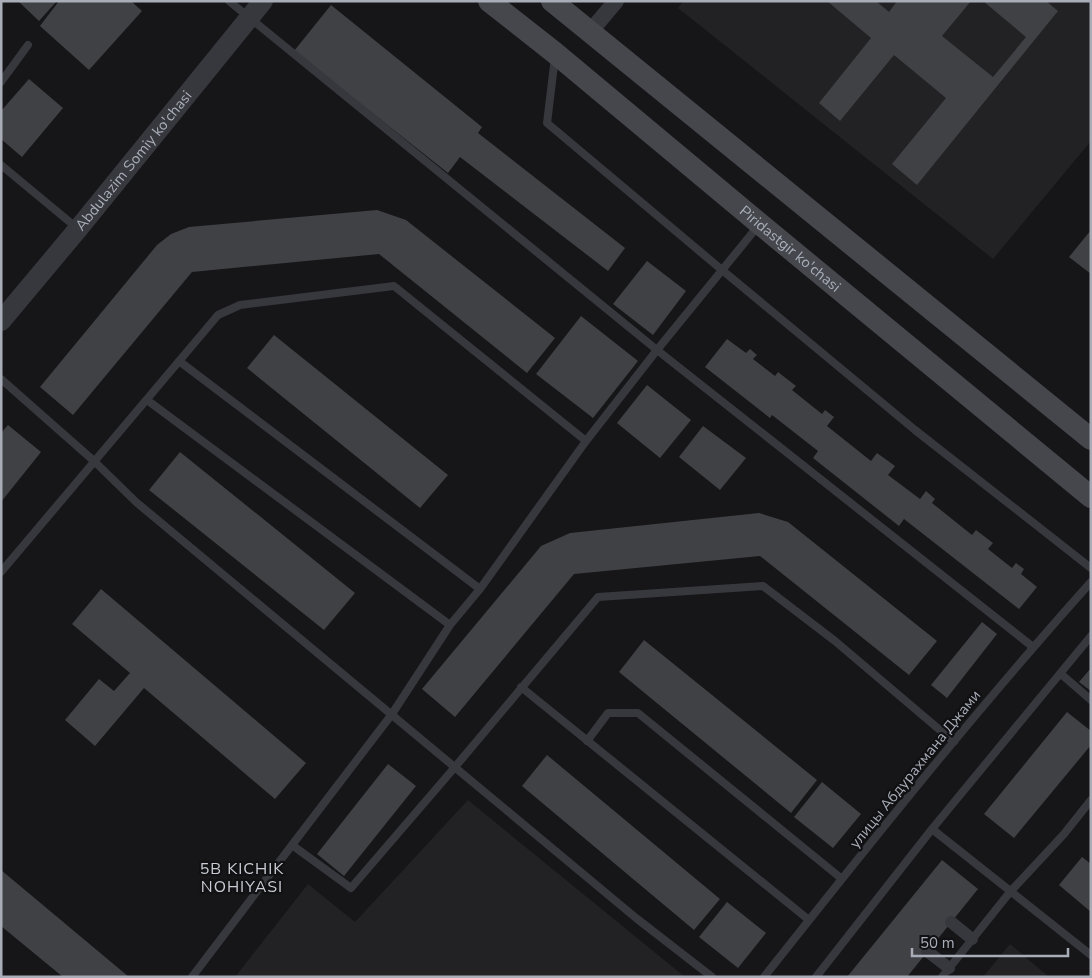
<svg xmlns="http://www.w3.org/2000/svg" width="1092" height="978" font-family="'Nunito Sans',sans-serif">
  <rect width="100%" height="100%" fill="#161618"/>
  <path fill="#222225" d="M683 1H1091V141L993 259 678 8Z
    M468 800 685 977H235L308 884 355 922Z
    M1010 944 1049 977H983Z"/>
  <path fill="#404145" d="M18 1H57L39 21Z
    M59 1H131L142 11 89 70 40 26Z
    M827 1H876L889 12 897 1H971L942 36 993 77 1026 37 983 1H1046L1058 11 917 185 892 164 946 98 894 55 840 121 819 103 871 38Z
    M331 5 482 127 478 133 625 248 608 271 460 157 448 173 294 51Z
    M29 79 63 108 22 157 1 139V111Z
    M377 210 406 220 555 338 527 373 379 254 192 272 73 415 40 387 157 245 171 234 189 227Z
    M1091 230V274L1069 257Z
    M647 261 686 291 653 335 613 304Z
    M581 316 638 361 593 418 536 374Z
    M274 335 448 475 420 508 247 368Z
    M727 339 746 353 750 349 757 355 753 359 775 376 778 372 796 386 792 390 822 414 825 410 834 417 827 426 871 461 877 453 895 466 888 475 920 499 926 491 935 499 932 503 972 535 976 530 993 543 988 549 1012 568 1016 563 1024 569 1021 574 1037 587 1019 609 904 519 899 526 813 458 818 451 772 415 770 418 705 367Z
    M647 385 691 420 660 458 617 423Z
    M8 425 41 452 1 502V433Z
    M703 426 746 458 720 490 679 457Z
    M180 452 355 593 324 630 149 490Z
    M759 513 788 522 937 641 909 675 760 556 574 574 455 717 422 689 541 546 570 533Z
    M101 589 306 763 275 799 144 688 95 746 65 720 99 679 114 691 130 673 72 624Z
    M982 622 997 634 947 698 931 685Z
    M644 640 817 780 791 813 619 672Z
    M1091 668V691L1079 682Z
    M1067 712 1091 731V745L1014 838 984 814Z
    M547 755 720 899 694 930 522 786Z
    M388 764 416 786 344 876 317 854Z
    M822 782 861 814 833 848 794 817Z
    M1082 857 1091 864V912L1059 885Z
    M942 860 978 889 907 977H847Z
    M1 870 129 977H63L1 926Z
    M727 902 766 933 738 968 699 937Z"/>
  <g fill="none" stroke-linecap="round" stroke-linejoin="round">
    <path stroke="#37383d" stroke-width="8" d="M229 1 657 350 1033 647
      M555 57 547 123 722 270 915 430 1091 568
      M1 82 28 45
      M1 165 77 228
      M179 361 480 589
      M1 379 94 461 136 502 636 918 712 977
      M147 400 450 625
      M1 572 218 315 240 305 394 286 586 441
      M1061 674 1091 700
      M521 687 809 920
      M587 741 608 713H638L842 879
      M932 829 1091 955
      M292 845 392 714 450 625 480 589 586 441 657 350 758 226
      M192 977 292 845 351 888 455 767 598 597 763 586 835 641 954 742
      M764 977C870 843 977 709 1091 582
      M816 977 932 829 1091 636
      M942 977 1010 892 1064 834 1091 800"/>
    <path stroke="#37383d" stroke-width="12" d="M951 922 972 939
      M927 951 949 968"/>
    <path stroke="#37383d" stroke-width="16" d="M590 32 616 1"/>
    <path stroke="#37383d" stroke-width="20" id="s1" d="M1 321 78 229 263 1"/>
    <g stroke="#45474d" stroke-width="22">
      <path id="s2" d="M489 1 555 53 760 224 1091 497"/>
      <path d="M552 1 1091 439"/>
    </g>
  </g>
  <g text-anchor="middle" stroke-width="4.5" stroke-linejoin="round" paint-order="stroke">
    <g font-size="15" fill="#a8adb8" stroke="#111113">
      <text dy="5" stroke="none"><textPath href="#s1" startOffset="208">Abdulazim Somiy ko'chasi</textPath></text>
      <text dy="5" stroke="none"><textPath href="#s2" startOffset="390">Piridastgir ko'chasi</textPath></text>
      <text transform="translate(915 769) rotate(-51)" y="5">улицы Абдурахмана Джами</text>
    </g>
    <g font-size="16" letter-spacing="1" fill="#c9ccd4" stroke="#111113">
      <text x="242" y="874">5B KICHIK<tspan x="242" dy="18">NOHIYASI</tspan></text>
    </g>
  </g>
  <rect width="1092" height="978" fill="none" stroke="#a8adb8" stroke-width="5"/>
  <path d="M912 948v8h156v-8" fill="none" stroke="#a8adb8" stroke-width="2.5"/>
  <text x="920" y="948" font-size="15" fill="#a8adb8" stroke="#111113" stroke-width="4" paint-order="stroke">50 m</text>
</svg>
